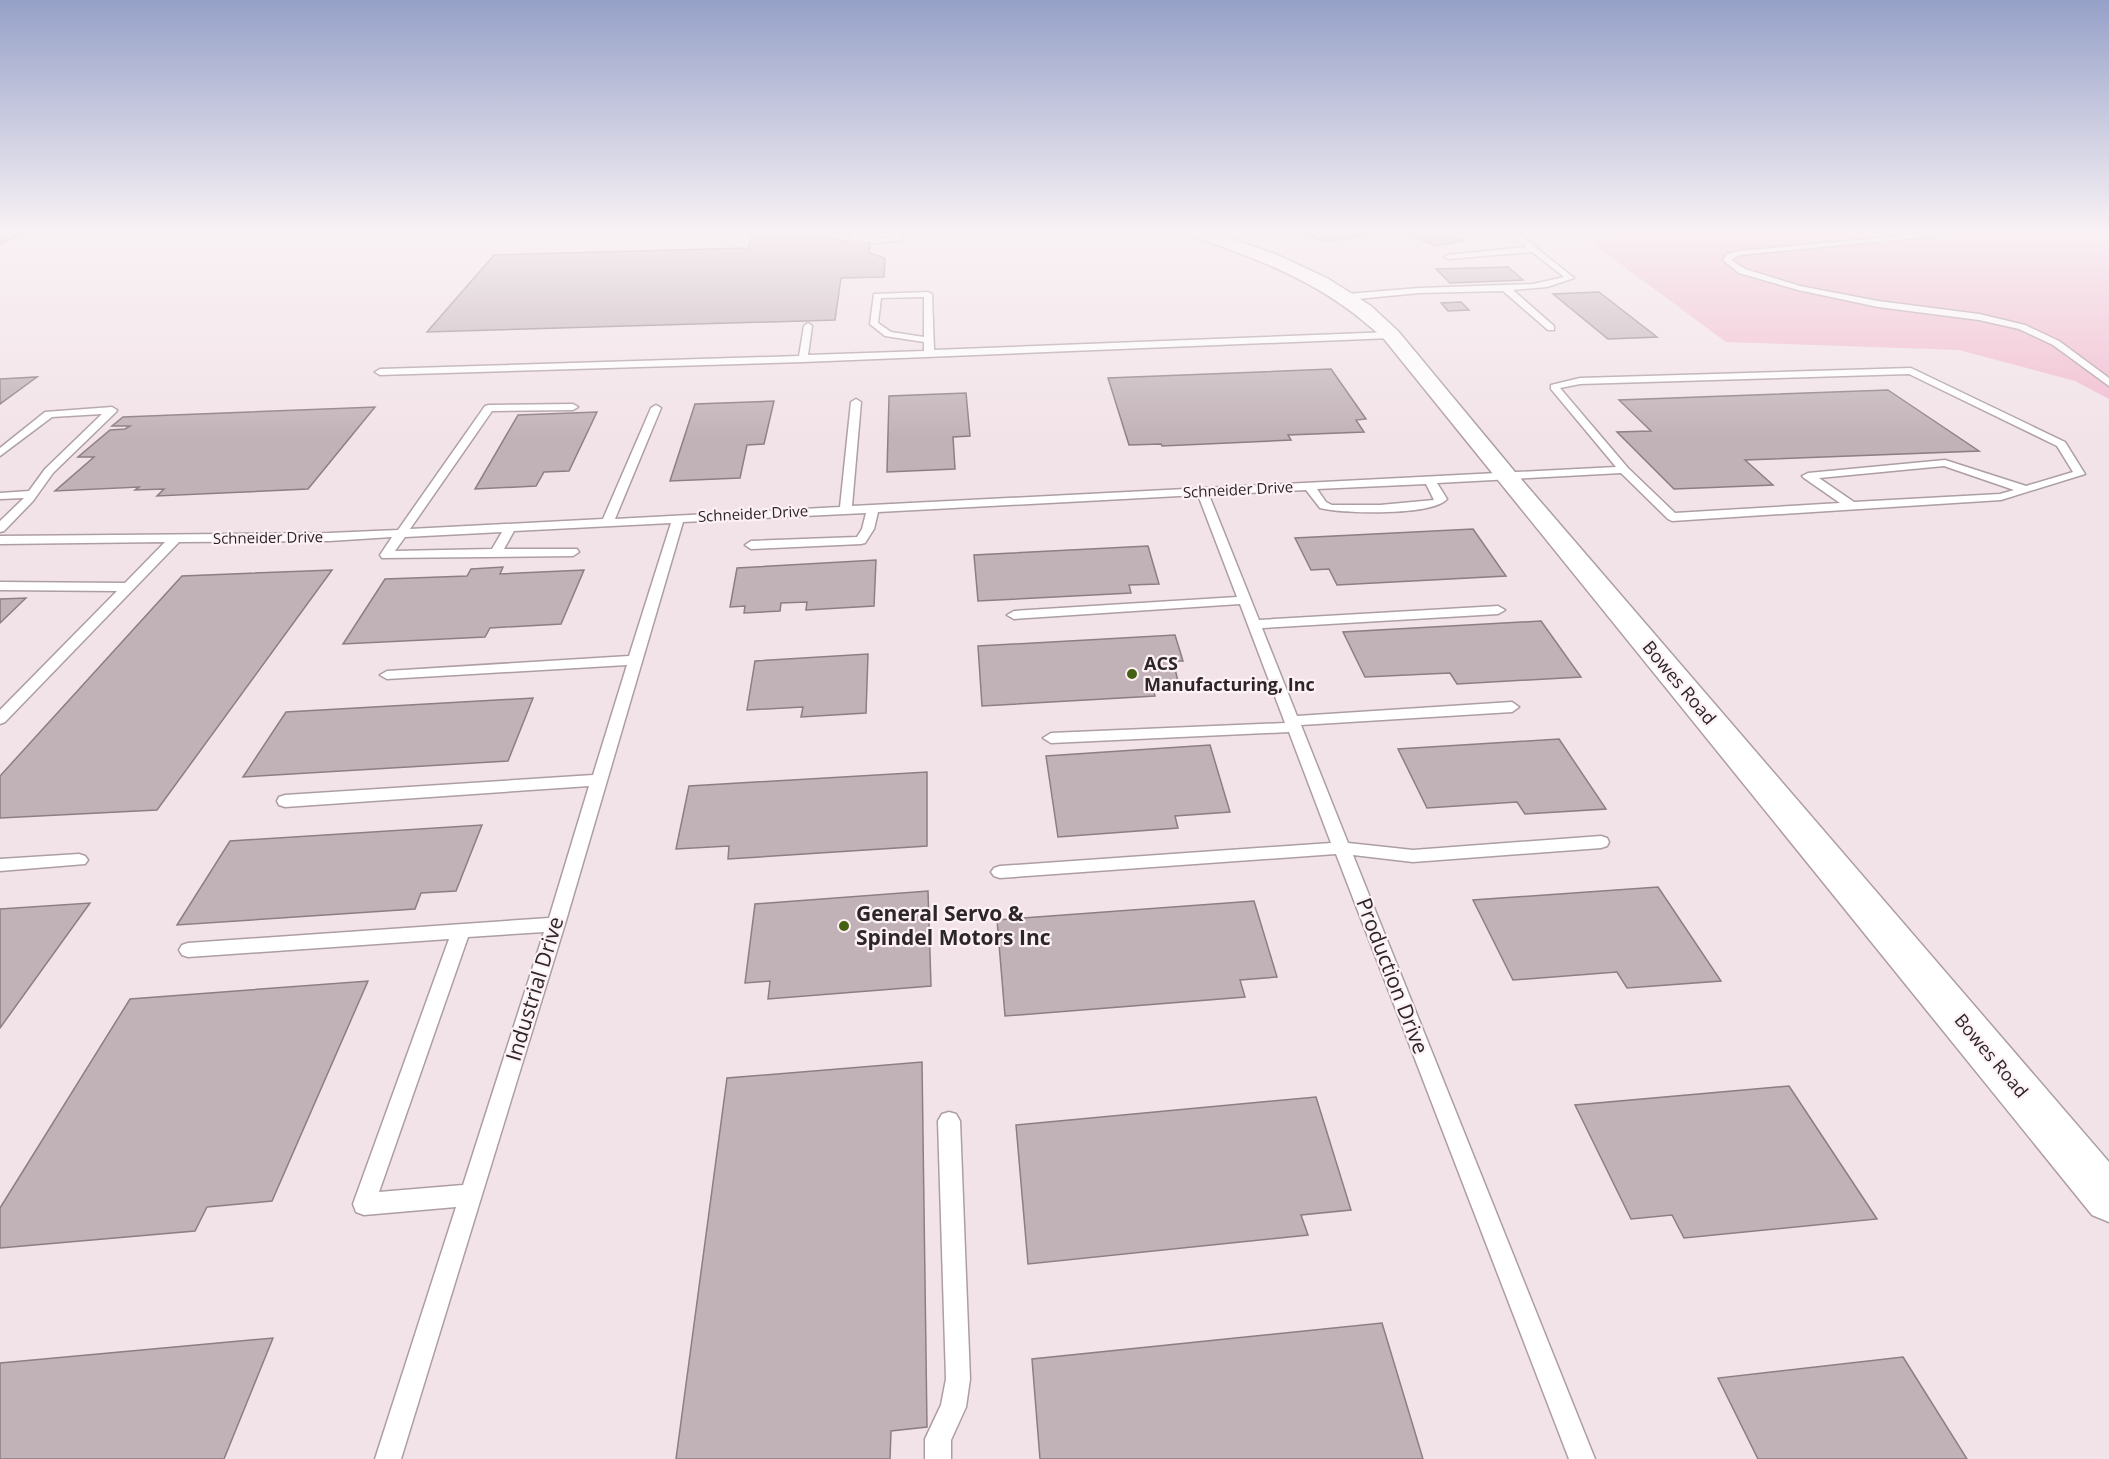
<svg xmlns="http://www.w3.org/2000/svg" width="2109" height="1459" font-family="'Open Sans',sans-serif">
  <rect width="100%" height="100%" fill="#f2e3e8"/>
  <path fill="#f1bbce" d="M1673 233H2109V399L2075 381 1959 350 1726 342 1592 243 1620 236Z"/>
  <path fill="#c1b2b7" stroke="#8c7e82" stroke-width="1.5" d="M0 233H24L0 244Z
    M806 233 844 241 871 236 869 253 885 258 884 277 841 278 835 320 427 332 494 255 748 248 753 234Z
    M1303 233H1377L1326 242Z
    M1406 233H1446L1463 241 1435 246Z
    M1508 267 1523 280 1450 283 1436 269Z
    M1599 292 1657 337 1608 339 1553 294Z
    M1461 302 1469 310 1448 311 1441 303Z
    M1331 369 1366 419 1356 420 1364 432 1288 435 1291 440 1162 446 1161 444 1129 445 1108 378Z
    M37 377 0 404V379Z
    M1888 390 1979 451 1745 460 1773 485 1674 489 1617 432 1651 431 1619 400Z
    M966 393 970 436 953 437 955 469 887 472 889 396Z
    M774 401 764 444 747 445 740 478 670 481 695 404Z
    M375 407 308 489 157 496 164 489 135 490 139 487 55 491 94 457H78L110 430 125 429 130 426H112L123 417Z
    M597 412 569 471 544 472 536 486 475 489 518 415Z
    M1473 529 1506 576 1337 585 1329 569 1311 570 1295 538Z
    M1148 546 1159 584 1129 585 1131 593 978 601 974 555Z
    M876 560 874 606 806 610 807 602 781 603 780 611 744 613 745 606 730 607 737 568Z
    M503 567 500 574 584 570 561 624 490 628 485 637 343 644 385 579 467 576 471 569Z
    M332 570 157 810 0 818V776L182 576Z
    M26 598 0 623V599Z
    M1541 621 1581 677 1457 684 1450 673 1365 677 1343 632Z
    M1175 635 1183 661H1173L1179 685 1152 686 1155 696 982 706 978 646Z
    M868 654 866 713 801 717 803 707 747 710 755 661Z
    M533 698 508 761 243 777 286 712Z
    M1559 739 1606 809 1525 814 1517 802 1427 808 1398 749Z
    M1210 745 1230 812 1175 816 1178 828 1058 837 1046 756Z
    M927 772V846L728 859 729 846 676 849 689 786Z
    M482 825 456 891 421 893 415 909 177 925 230 841Z
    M1658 887 1721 981 1627 988 1617 972 1513 980 1473 900Z
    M928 891 931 986 768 999 770 981 745 983 755 904Z
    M1254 901 1277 977 1240 980 1245 997 1005 1016 997 920Z
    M90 903 0 1028V909Z
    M368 981 272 1201 207 1207 195 1231 0 1248V1208L130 999Z
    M922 1062 927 1427 891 1431 890 1459H676L727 1078Z
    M1789 1086 1877 1219 1684 1238 1672 1215 1631 1219 1575 1105Z
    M1316 1097 1351 1210 1301 1215 1308 1235 1028 1264 1016 1125Z
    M1382 1323 1423 1459H1040L1032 1359Z
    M273 1338 224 1459H0V1363Z
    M1903 1357 1967 1459H1758L1718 1378Z"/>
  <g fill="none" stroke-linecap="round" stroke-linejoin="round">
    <g stroke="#ad9ea3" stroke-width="3">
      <path id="lane" d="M703 233 699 236 695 234 696 233Z
        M852 233 881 239 904 233 901 240 876 243 851 239Z
        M1510 233H1518L1574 278 1547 287 1513 290 1554 326V330H1548L1503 291 1419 293 1347 300 1343 297 1347 294 1419 288 1533 284 1564 277 1532 252 1448 259 1444 257 1448 255 1527 247Z
        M1934 233H1967L1740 255 1731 260 1745 269 1800 286 1878 301 1979 314 2025 325 2059 341 2109 378V386L2053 345 2019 329 1979 320 1878 307 1798 290 1739 273 1723 260 1727 254 1739 251Z
        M928 292 932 294 934 350 1391 332 1395 335 1391 338 803 362 380 375 375 372 380 369 799 356 804 326 808 323 812 326 808 355 924 351V342L885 336 870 324 874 294ZM924 297V337L891 332 878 323 881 298Z
        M1911 368 2065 442 2085 474 2001 500 1672 521 1668 519 1621 473 1437 483 1447 499C1433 516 1342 514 1320 508L1306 490 1209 495 1259 620 1498 606 1505 610 1498 614 1262 628 1297 716 1512 702 1519 707 1512 712 1301 725 1348 843 1413 850 1601 836 1607 838 1609 842 1607 846 1601 848 1413 862 1353 855 1595 1459H1569L1336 854 1000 878 994 876 991 872 994 868 1000 866 1331 843 1289 732 1051 743 1043 738 1051 733 1285 723 1240 604 1014 619 1007 615 1014 611 1237 597 1198 495 878 512 874 529 865 543 861 544 751 549 745 545 751 541 857 537 862 529 866 513 683 522 565 924 401 1459H375L456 1207 364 1215 356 1212 353 1204 449 939 188 957 182 955 179 950 182 945 188 943 549 918 589 786 285 807 279 805 277 801 279 797 285 795 593 775 627 665 387 679 380 675 387 671 629 656 671 523 514 531 504 549H577L579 552 573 556 382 558 380 555 392 537 329 541 179 542 5 722 0 724V710L117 591 0 590V582L125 583 165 542 0 544V536L329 533 398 530 485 406 489 405 573 404 578 407 573 410 492 411 410 529 603 519 651 408 656 405 661 408 615 519 840 507 851 402 856 399 861 402 852 506 1616 467 1551 389V385L1580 378ZM1909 374 2057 446 2073 472 2026 486 1945 460 1808 473 1802 476 1804 478 1840 503 1675 513 1628 468 1560 388 1580 384ZM1944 466 2014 490 2000 494 1854 502 1819 478ZM1426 484 1434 500 1380 505H1332L1326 502 1317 489ZM502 532 492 549 395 551 405 537ZM544 932 463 1185 379 1192 468 937Z
        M112 407 117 410 116 412 53 473 33 501 4 531 0 532V521L24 498 0 499V493L29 491 45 469 102 414 52 417 0 456V448L45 412Z
        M79 854 85 856 88 860 85 864 0 871V859Z
        M949 1112 956 1114 960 1121 970 1379 966 1407 951 1440V1459H925V1439L941 1405 946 1379 938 1121 942 1114Z"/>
    </g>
    <g stroke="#ad9ea3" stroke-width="3">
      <path id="secondary" d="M1190 233H1215L1273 253 1327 278 1371 306 1398 331 1515 472 2109 1162V1222L2092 1215 1384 339C1324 283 1268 263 1192 236Z"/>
    </g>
    <use href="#lane" fill="#fff" fill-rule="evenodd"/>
    <use href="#secondary" fill="#fff" fill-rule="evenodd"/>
  </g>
  <linearGradient id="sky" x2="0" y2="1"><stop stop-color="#96a1c8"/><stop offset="0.53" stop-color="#f9f2f5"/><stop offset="1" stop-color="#f9f2f5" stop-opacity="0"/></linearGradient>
  <rect width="2109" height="438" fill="url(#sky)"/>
  <g fill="#456010" stroke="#fef1f5" stroke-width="2">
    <circle cx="1132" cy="674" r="6"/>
    <circle cx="844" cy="926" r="6"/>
  </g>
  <g text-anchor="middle" stroke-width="4.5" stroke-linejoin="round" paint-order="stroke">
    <g font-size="15" fill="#2b2628" stroke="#fef1f5">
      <text transform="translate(1238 490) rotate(-3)" y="5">Schneider Drive</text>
      <text transform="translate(753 514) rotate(-3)" y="5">Schneider Drive</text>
      <text transform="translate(268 538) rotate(-1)" y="5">Schneider Drive</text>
    </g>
    <g font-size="18" font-weight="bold" fill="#2b2628" stroke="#fef1f5" text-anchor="start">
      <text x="1144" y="670">ACS<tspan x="1144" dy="21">Manufacturing, Inc</tspan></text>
    </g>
    <g font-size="18" fill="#2b2628" stroke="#fef1f5">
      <text transform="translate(1679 683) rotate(50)" y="6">Bowes Road</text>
      <text transform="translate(1991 1056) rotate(50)" y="6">Bowes Road</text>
    </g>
    <g font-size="21" font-weight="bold" fill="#2b2628" stroke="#fef1f5" text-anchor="start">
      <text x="856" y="921">General Servo &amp;<tspan x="856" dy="24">Spindel Motors Inc</tspan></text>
    </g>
    <g font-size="21" fill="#2b2628" stroke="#fef1f5">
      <text transform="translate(1392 976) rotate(69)" y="7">Production Drive</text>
      <text transform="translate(535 989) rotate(-73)" y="7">Industrial Drive</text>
    </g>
  </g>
</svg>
